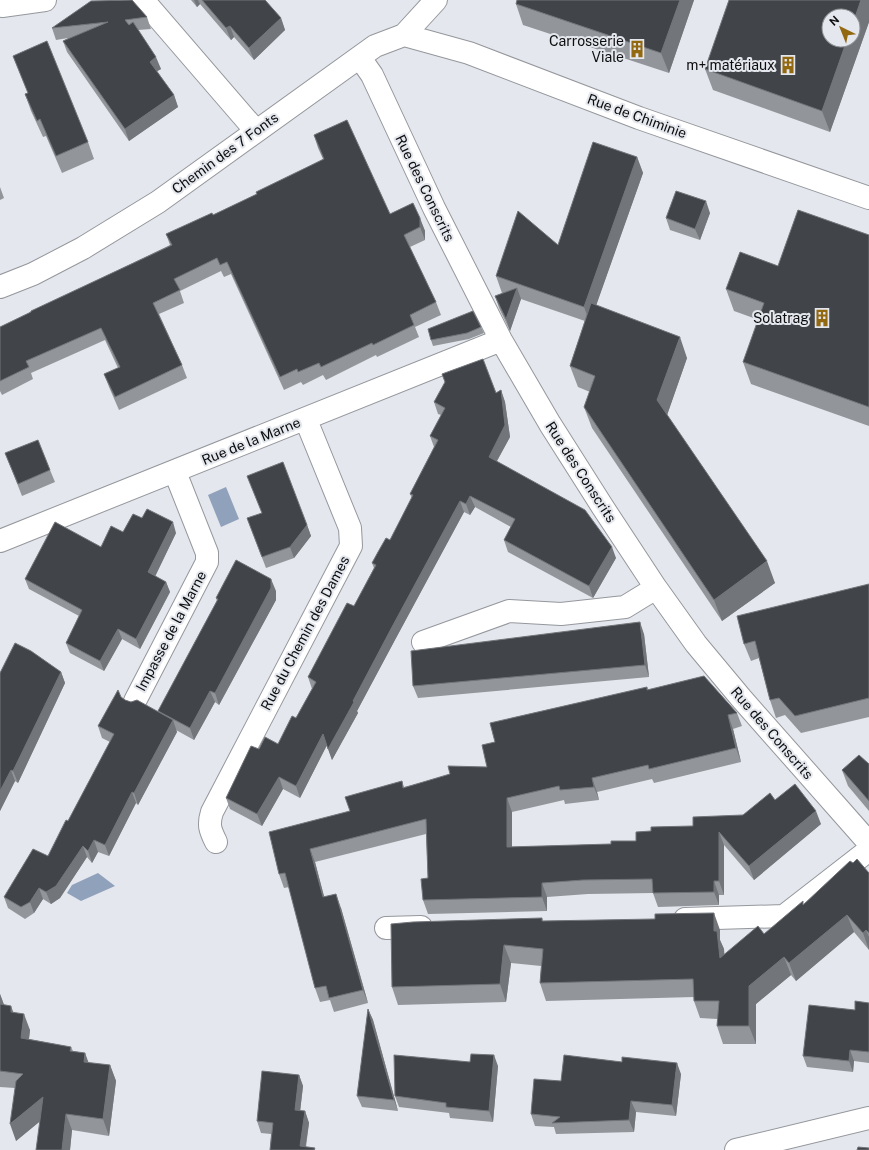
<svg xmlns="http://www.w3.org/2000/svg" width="869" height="1150" font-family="'Public Sans',sans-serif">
  <rect width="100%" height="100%" fill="#e4e7ed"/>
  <path fill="#90a1bc" d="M226 487 239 519 221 527 208 495Z
    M98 873 115 886 81 901 67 893 72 885Z"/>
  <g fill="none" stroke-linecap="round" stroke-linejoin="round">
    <g stroke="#94979c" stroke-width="24">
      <path id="street" d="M143 0 256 131
        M2 6 45 0
        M404 35 469 53 639 118 869 198
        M360 58 372 75 434 208 501 340 550 424 602 506 656 588 696 644 741 698 869 843
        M0 287 33 274 83 248 158 202 375 46 404 35 436 0
        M0 541 501 340
        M423 642 509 611 561 614 625 607 656 588
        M135 701 207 562V553L175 472
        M216 842C210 830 208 825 212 812L351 546 350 528 306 420
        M685 919 784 916 869 850
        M386 928 421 927
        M736 1150 869 1118"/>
    </g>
    <use href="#street" stroke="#fff" stroke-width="22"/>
  </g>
  <path fill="#92969a" d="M191 0H265L281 18 285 30 254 60 234 37 231 40 200 4 197 7Z
    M694 0 669 73 523 25 516 4Z
    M869 0V22L830 132 713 90 705 69Z
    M147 17 151 29 138 30 161 69 157 71 174 95 178 107 129 141 67 52 63 41 68 38 56 40 52 28Z
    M13 56 88 142 94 159 62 173 46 136 43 137 31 111 25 94 28 93Z
    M314 135 390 214 413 203 425 231V240L410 247 436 302 441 315 415 327 419 337 377 357 376 355 326 380 323 375 303 385 301 382 284 390 231 274 224 277 221 271 180 291 184 303 159 314 182 365 187 378 119 410 109 387 104 374 118 368 105 340 31 373 33 379 2 395 0 391V327L170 245 166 234 213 215 257 194 323 159 318 148Z
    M637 157 643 173 596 305 687 358 667 415 775 583 722 621 592 428 584 407 590 392 578 387 570 366 585 321 521 299 510 331 499 308 495 296 503 293H502L496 276 558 245Z
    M0 187 4 198 0 200Z
    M710 213 700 240 670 230 666 218Z
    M869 235V426L751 384 743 362 759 320 734 311 726 289 778 266Z
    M481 327 484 333 469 339 433 346 431 340Z
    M501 390 505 402 510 437 497 461 616 558 593 598 508 552 504 540 511 527 475 507 470 515 464 512 396 638 357 711 358 713 332 760 327 745 300 798 283 789 262 826 230 809 226 798 259 749 278 744 296 718 312 689 308 677 354 606 374 568 372 563 390 540 412 498 410 494 434 447 430 436 441 415 438 414 434 402 496 393Z
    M5 453 50 470 55 482 22 496Z
    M247 518 307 525 311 536 294 558 266 568Z
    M176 533 155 576 166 582 170 592 140 649 122 639 104 671 70 653 66 643 79 616 29 589 25 579 101 547Z
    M869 584V717L801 733 785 715 776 718 770 700 759 658 751 661 744 644Z
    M276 591V600L219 705 215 702 194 740 176 730 177 732 138 805 136 803 109 856 98 852 92 863 87 857 60 898 51 904 43 899 34 913 25 919 8 908 4 897 48 856 68 821 110 742 102 738 98 726 121 697 125 700 159 712 158 711 217 601 216 598Z
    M644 634 649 677 418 698 413 686Z
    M61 672 65 683 18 783 15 781 0 811V673Z
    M647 687 648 689 737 713 742 726 733 729 741 762 654 783 652 779 597 792 599 800 565 804 564 800 512 812V847L611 844 636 841 651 831 693 826 743 815 775 800 821 824 754 880 724 845V895H719V905L658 907 653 893 588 894 547 897V911L428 914 423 900 428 878 426 834 315 862 324 897 341 908 368 1003 334 1012 330 1000 320 1002 315 988 289 887 284 888 279 874 350 811 402 781 404 787 487 767 495 742Z
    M869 764V811L848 786 842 770Z
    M869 873V950L854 932 796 981 791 975 756 1004V1044H723L717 1026V1019L700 1018 694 1001V997L546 1001 540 983 541 966 511 963 506 1002 398 1005 392 987 542 918 543 921 720 930V940L724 949V954L764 934 804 904Z
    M0 994 4 1005 13 1012 30 1030 29 1039 71 1047 73 1051 85 1053 88 1063 110 1065 116 1081 109 1136 72 1130 70 1150H36L40 1121 16 1141 15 1088 0 1087Z
    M869 1003V1063L854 1061 853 1072 807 1067 803 1056 855 1010Z
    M368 1009 373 1020 398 1111 362 1107 357 1096Z
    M498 1066 493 1122 450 1118 449 1113 399 1107 395 1096Z
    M681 1074 676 1116 636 1112 634 1132 556 1134 554 1127 535 1126 531 1114 561 1081Z
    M299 1075 303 1086 300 1111H305L309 1123 306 1147 315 1148V1150H270L271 1134 261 1133 257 1121Z"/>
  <path fill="#72757a" d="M194 0H198L200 4 197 7Z
    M680 0H694L669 73 661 53Z
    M861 0H869V22L830 132 822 111 847 40H853V23Z
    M281 18 285 30 254 60 249 48Z
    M230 26 234 37 231 40 226 28Z
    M156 57 161 69 154 73 150 62Z
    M174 95 178 107 129 141 125 129Z
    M637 157 643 173 590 323 584 307Z
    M706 201 710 213 700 240 695 229Z
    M420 218 425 231V240L420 227Z
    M517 288 521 299 510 331 506 319Z
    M680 337 687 358 665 421 657 400Z
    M501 390 505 402 510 437 493 468 489 457Z
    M470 496 475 507 470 515 466 504Z
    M460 501 464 512 396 638 357 711 358 713 332 760 328 749 353 701 392 627Z
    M173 522 176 533 152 583 148 572Z
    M307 525 311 536 294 558 290 547Z
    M612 547 616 558 593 598 589 586Z
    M767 561 775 583 722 621 714 600Z
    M271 579 276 591V600L219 705 215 693Z
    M166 582 170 592 140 649 136 639Z
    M640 622 644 634 649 677 645 665Z
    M118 629 122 639 104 671 100 661Z
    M61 672 65 683 18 783 13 771Z
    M210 691 215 702 194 740 190 728Z
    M728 715 733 729 741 762 736 748Z
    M173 720 177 732 138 805 134 793Z
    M323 734 327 745 300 798 296 786Z
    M11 770 15 781 0 811V791Z
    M279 777 283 789 262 826 257 814Z
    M592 778 597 792 599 800 594 787Z
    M132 792 136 803 109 856 105 845Z
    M507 798 512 812V861L507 847Z
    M816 811 821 824 754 880 749 866Z
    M719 832 724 845V895L719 881Z
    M94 840 98 852 92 863 88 851Z
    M83 846 87 857 60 898 51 904 46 892Z
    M310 849 315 862 328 911 323 897Z
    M714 881 719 895V905L714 892Z
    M542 883 547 897V911L542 897Z
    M39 888 43 899 34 913 30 902Z
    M336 894 341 908 368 1003 363 990Z
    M714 913 720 930V940L724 949 726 976 720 958 714 931Z
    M847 915 854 932 796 981 789 963Z
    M866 930 869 937V950L863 933Z
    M504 945 511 963 506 1002 500 984Z
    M784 957 791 975 756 1004V1044L749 1026V986Z
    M0 994 6 1010H0Z
    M11 1006 17 1022 11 1012Z
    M368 1009 373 1020 398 1111 394 1100Z
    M24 1014 30 1030 27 1054 21 1038Z
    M850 1050 854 1061 853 1072 849 1061Z
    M85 1053 91 1069 84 1062Z
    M494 1055 498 1066 493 1122 489 1111Z
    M677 1063 681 1074 676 1116 672 1105Z
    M110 1065 116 1081 109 1136 103 1119Z
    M299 1075 303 1086 299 1121 295 1110Z
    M43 1097 49 1114 16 1141 10 1124Z
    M631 1101 636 1112 634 1132 629 1120Z
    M305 1111 309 1123 305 1150 300 1146Z
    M66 1114 72 1130 70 1150H62Z"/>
  <path fill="#414448" stroke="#72757a" d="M132 0 147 17 125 20 129 25 133 22 156 57 150 62 174 95 125 129 63 41 108 22 52 28 91 1Z
    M202 0H265L281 18 249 48 230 26 226 28Z
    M517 0H680L661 53 516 4Z
    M729 0H861L853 23V16H829V40H847L822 111 705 69Z
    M47 41 88 142 56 156 40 119 37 121 25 94 28 93 13 56Z
    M347 120 390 214 413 203 420 218V227L404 235 436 302 410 315 414 325 373 345 372 343 321 367 319 363 298 372 297 369 280 377 227 262 220 265 217 258 174 279 180 290 153 303 182 365 115 397 104 374 120 367 101 328 26 361 29 367 0 381V327L31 312V311L172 245 166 234 212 213 213 215 257 194 256 192 324 159 314 135Z
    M593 142 637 157 584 307 496 276 518 211 558 245Z
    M676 191 706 201 695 229 666 218Z
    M798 210 869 235V407L743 362 764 303 726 289 740 252 778 266Z
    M517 288 506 319 495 296Z
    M591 303 680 337 657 400 767 561 714 600 584 407 595 376 570 366Z
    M473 311 481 327 467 333 431 340 428 329Z
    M483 359 496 393 501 390 505 425 489 457 585 510 612 547 589 586 504 540 515 519 470 496 466 504 460 501 392 627 353 701 354 702 328 749 323 734 296 786 279 777 257 814 226 798 251 746 259 749 265 737 278 744 292 716 296 718 316 682 308 677 347 603 354 606 376 565 372 563 378 552 386 538 390 540 413 495 410 494 438 440 430 436 445 408 434 402 445 382 442 374Z
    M38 440 50 470 18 484 5 453Z
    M283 462 307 525 290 547 262 557 247 518 262 513 247 476Z
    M147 509 173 522 148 572 166 582 136 639 118 629 100 661 66 643 82 610 25 579 55 522 101 547 111 526 123 532 133 514 142 518Z
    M236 560 271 579V588L215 693 210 691 190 728 158 711 218 599 216 598Z
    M869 584V698L795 716 779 698 770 700 755 641 744 644 737 616Z
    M640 622 645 665 413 686 411 651Z
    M15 643 31 651 61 672 13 771 11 770 0 791V673Z
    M704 676 737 713 728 715 736 748 649 769 648 765 592 778 594 787 560 790 559 786 507 798V847L611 844V841H636V832L651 831V827L693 826V817L743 815 770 793 775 800 795 784 816 811 749 866 719 832V881H714V892L653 893 652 879 583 880 542 883V897L423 900 421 879 428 878 426 819 310 849 323 897 336 894 363 990 329 998 326 986 315 988 285 873 279 874 269 832 350 811 345 797 402 781 403 788 450 774 448 766 487 767 482 745 495 742 490 723 647 687V690Z
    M118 690 121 697 125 700 131 702 137 700 173 720 134 793 132 792 105 845 94 840 88 851 83 846 56 886 46 892 39 888 30 902 21 907 4 897 33 849 48 856 66 820 68 821 114 734 98 726Z
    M859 755 869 764V801L842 770Z
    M857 859 869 873V933L866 930 863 933 847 915 789 963 784 957 749 986V1026H717L719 1001H694L693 979 540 983 543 949 504 945 500 984 392 987 391 924 413 922 542 918V921L655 919V914L714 913V931H717L720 958 758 926 764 934 803 901V905L850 861 853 863Z
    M855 1001 869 1003V1052L850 1050 849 1061 803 1056 809 1005 855 1010Z
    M0 1004 11 1006V1012L24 1014 21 1038 71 1047 70 1051 85 1053 84 1062 110 1065 103 1119 66 1114 62 1150H36L43 1097 10 1124 16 1081 23 1074 0 1071Z
    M368 1009 394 1100 357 1096Z
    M471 1054 494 1055 489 1111 446 1107V1103L395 1096 394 1055 470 1062Z
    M564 1055 622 1062V1057L677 1063 672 1105 631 1101 629 1120 552 1123 560 1117 531 1114 534 1079 561 1081Z
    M262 1071 299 1075 295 1110 305 1111 300 1146 315 1148 314 1150H270L273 1123 257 1121Z
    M858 1147 869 1148V1150H857Z"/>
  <defs>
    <g id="building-bare" transform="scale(1.38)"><path d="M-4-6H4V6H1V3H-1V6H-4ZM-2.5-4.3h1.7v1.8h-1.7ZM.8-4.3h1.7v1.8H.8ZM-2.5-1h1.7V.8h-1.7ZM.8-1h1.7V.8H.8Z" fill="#926811" stroke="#e4e7ed" stroke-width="2.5" paint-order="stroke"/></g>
  </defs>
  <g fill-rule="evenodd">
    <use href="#building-bare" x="637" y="49"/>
    <use href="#building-bare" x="788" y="65"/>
    <use href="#building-bare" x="822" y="318"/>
  </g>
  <g text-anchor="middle" stroke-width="4" stroke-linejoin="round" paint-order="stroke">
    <g font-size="14" fill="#0c0d0e" stroke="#e4e7ed" text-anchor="end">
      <text x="624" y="46">Carrosserie<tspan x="624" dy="16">Viale</tspan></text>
      <text x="775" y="70">m+ matériaux</text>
      <text x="809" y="323">Solatrag</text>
    </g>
    <g font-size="14" fill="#0c0d0e" stroke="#e4e7ed">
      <text transform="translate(637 116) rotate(20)" y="5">Rue de Chiminie</text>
      <text transform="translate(225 153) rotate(-36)" y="5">Chemin des 7 Fonts</text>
      <text transform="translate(425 188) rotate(64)" y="5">Rue des Conscrits</text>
      <text transform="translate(251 441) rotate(-22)" y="5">Rue de la Marne</text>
      <text transform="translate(581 472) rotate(57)" y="5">Rue des Conscrits</text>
      <text transform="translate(171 631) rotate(-62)" y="5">Impasse de la Marne</text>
      <text transform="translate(305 633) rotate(-62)" y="5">Rue du Chemin des Dames</text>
      <text transform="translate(772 733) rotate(49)" y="5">Rue des Conscrits</text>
    </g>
  </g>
  <g transform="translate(841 28) rotate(317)"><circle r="19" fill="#e4e7ed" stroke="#8e9094"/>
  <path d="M0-3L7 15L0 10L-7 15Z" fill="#926811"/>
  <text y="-6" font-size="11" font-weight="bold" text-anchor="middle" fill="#0c0d0e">N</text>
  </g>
</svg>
